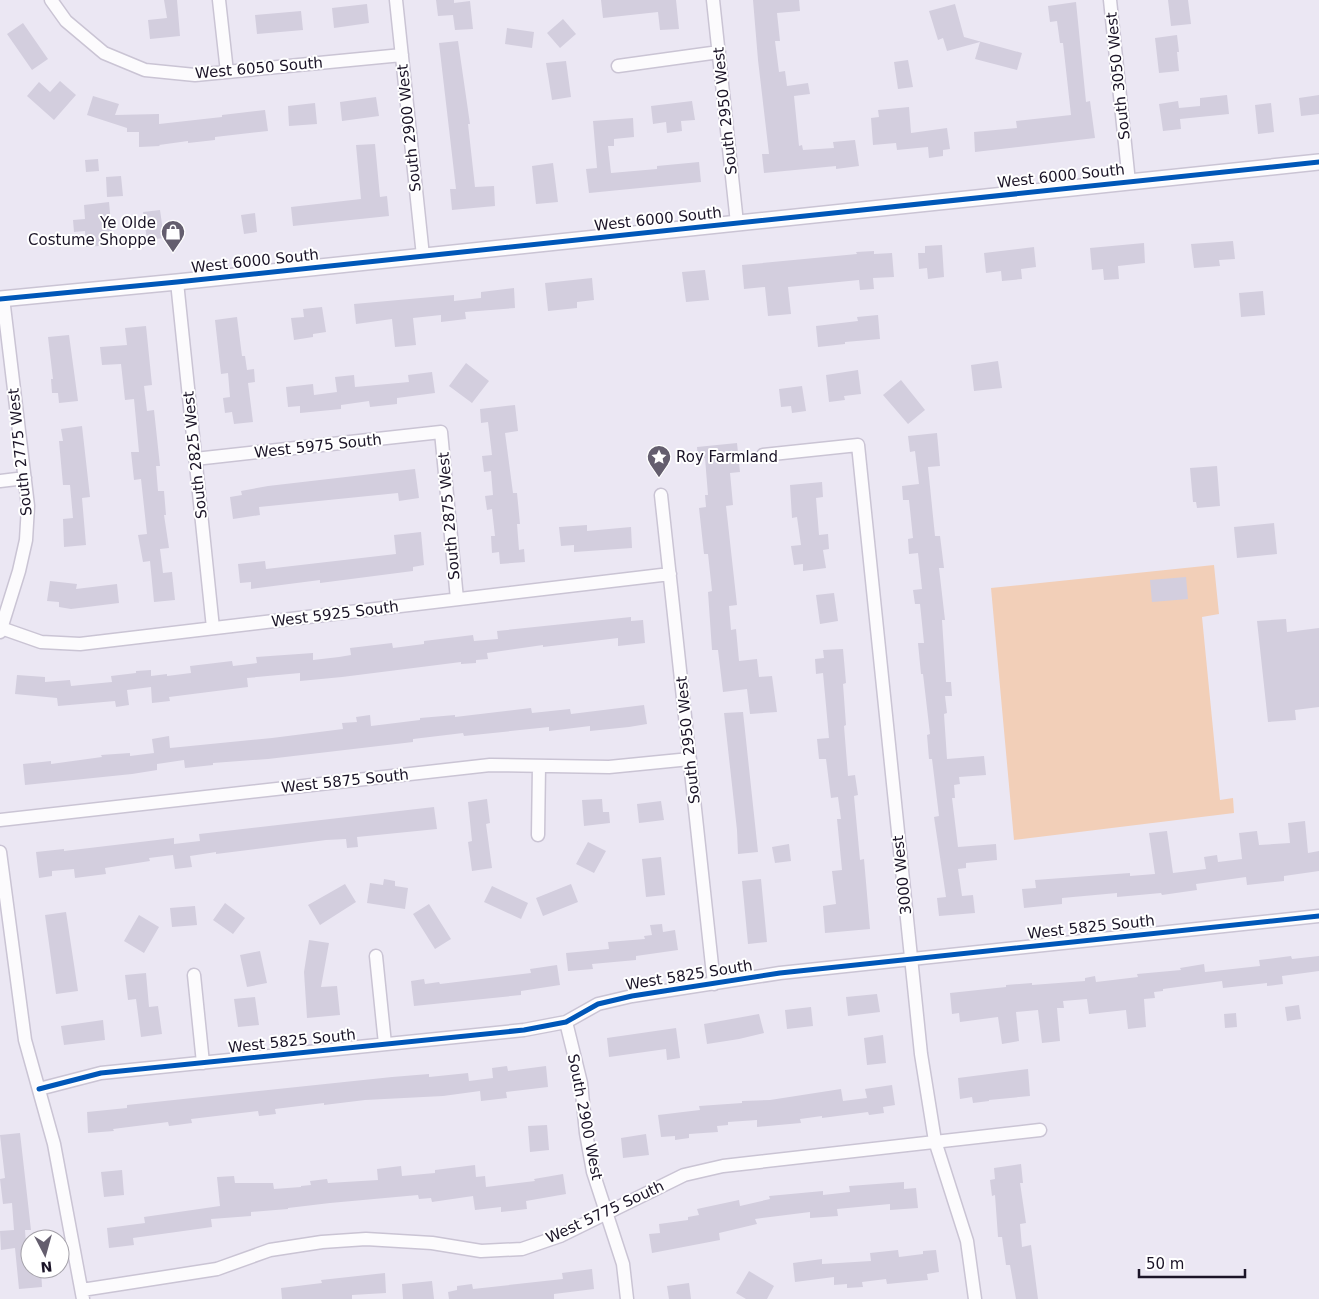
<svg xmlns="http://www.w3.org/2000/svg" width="1319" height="1299" font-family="'DejaVu Sans',sans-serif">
  <rect width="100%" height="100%" fill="#ebe7f3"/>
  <path fill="#f2cfb8" d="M1214 565 1219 614 1202 617 1220 800 1233 798 1234 813 1014 840 991 588Z"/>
  <path fill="#d3cede" d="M164 0H177L180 36 150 39 148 20 167 18Z
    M436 0H454V3L470 1 473 29 455 30 453 15 438 16Z
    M601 0H676L679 29 660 30 658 12 603 18Z
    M753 0H799L800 11 777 13 780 41H775L779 72 785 71 787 86 808 83 810 94 794 96 799 146 802 145 803 150 834 148 833 142 855 140 859 166 836 169V166L764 173 762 154H769L758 60Z
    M1168 0H1188L1191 24 1171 26Z
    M1076 2 1086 102 1090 101 1095 138 975 152 974 132 1017 128 1016 121 1071 115 1063 43H1060L1057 21 1050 22 1048 6Z
    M367 4 369 23 334 28 332 8Z
    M955 4 964 37 1022 53 1017 70 975 59 980 42 947 51 943 38 938 40 929 11Z
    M301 11 303 30 257 34 255 15Z
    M563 19 576 34 560 48 547 33Z
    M23 23 48 59 32 70 7 34Z
    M507 28 534 32 532 48 505 44Z
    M1177 35 1179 52H1177L1179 71 1159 73 1155 38Z
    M458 41 470 124H468L475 187 494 186 495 206 452 210 450 189H456L439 43Z
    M908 60 913 87 898 89 894 62Z
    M566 61 571 97 552 100 546 63Z
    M60 81 76 95 54 120 27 96 39 82 50 92Z
    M1227 95 1229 114 1180 119 1181 129 1163 131 1159 104 1178 101 1179 108 1200 106V98Z
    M1319 95V114L1301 116 1299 98Z
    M93 96 119 104 115 115 159 114V124L222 117V115L265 110 268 131 215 137V140L188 143V141L159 145 160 146 139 147V132H127V128L87 115Z
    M376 97 379 116 342 121 340 102Z
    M692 101 695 120 681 121 682 131 667 133 666 122 653 124 651 106Z
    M315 103 317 124 289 126 288 106Z
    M1271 103 1274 132 1258 134 1255 105Z
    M909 107 911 133 947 128 950 149 943 150V156L929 158 928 147 897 150 896 143 873 145 871 118 879 117 878 110Z
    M633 118 634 137 614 139V146H608L611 173 657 169V166L699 162 701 182 589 193 586 169 597 168 593 121Z
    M375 144 380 197 387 196 389 216 293 226 291 207 361 199 356 145Z
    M98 159 99 171 86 172 85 160Z
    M553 163 558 202 536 204 532 166Z
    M121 176 123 196 107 197 106 177Z
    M109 202 113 245 86 247 85 231 74 232 73 220 85 219 84 205Z
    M160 210 164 238 147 240 143 212Z
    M255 213 257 232 244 234 241 215Z
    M1233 241 1235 259 1219 260 1220 266 1194 268 1191 244Z
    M1144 243 1145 263 1118 266 1119 279 1104 280 1103 269 1092 270 1090 248Z
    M942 245 944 277 928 279 927 268 919 269 918 253H925V246Z
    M1034 247 1036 267 1021 269 1022 279 1002 281 1001 271 986 273 984 253Z
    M874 251V254L892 253 894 277 873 278 874 289 860 290 859 280 788 287 791 314 768 316 765 287 744 289 742 265 857 254 856 252Z
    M705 270 709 300 686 302 682 272Z
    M592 278 594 300 577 302V308L548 311 545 283Z
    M514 288 515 308 465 312 466 319 441 322V315L413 318 416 345 395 347 392 319 356 324 354 304 454 295V301L481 298V292Z
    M1263 291 1265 315 1241 317 1239 293Z
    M322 307 326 332 313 334V337L294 340 291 318 304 317 303 309Z
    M878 315 880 339 845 342V344L818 347 816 326 858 321 857 317Z
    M237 317 242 356H245L247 370 254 369 255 382 248 383 253 422 234 424 232 412 225 413 223 398 230 397 228 373 221 374 215 320Z
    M146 326 152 385 144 386 147 411 154 410 160 466H156L158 491H164L166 515H164L169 548 160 549 163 573 172 572 175 600 154 602 150 561 143 562 138 535 147 534 141 479 134 480 131 452H139L134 399 125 400 121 364 102 365 100 347 127 345 125 328Z
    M69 335 78 401 59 403 58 393H52L51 379H53L48 337Z
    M998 361 1002 388 974 391 971 365Z
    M466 363 489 381 472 403 449 386Z
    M858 370 861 394 844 396 845 400 829 402 826 375Z
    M432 372 435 393 397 398V404L370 407 369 401 341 405V409L300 413V406L288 407 286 387 313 384 314 395 337 392 335 377 354 375 355 387 409 382 408 375Z
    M901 380 925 410 908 424 883 395Z
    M802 386 806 411 792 413 791 406 781 407 779 389Z
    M515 405 518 431 505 433 513 493H517L520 524H517L519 550 524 549 525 562 500 564 499 552 492 553 491 536H495L492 509 487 510 485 496 493 495 491 471 484 472 482 456 492 455 488 422 481 423 480 409Z
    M82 426 90 497 82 498 86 545 64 547 63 519 73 518 70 485H63L59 441H63L61 429Z
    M937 433 940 466 928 467 935 536H940L944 568H939L945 620H942L946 682H951L952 696H945L947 713 944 714 947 759 984 756 986 775 959 777 960 784 954 785 955 798H952L958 847 996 844 997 860 966 863V868L958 869 962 896 973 895 975 913 939 916 937 898 946 897 934 817 939 816 932 759H929L927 735 930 734 923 674H921L918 643H924L920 604H915L913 590 922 589 918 553 909 554 908 539 913 538 909 500H903L902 486 919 484 915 451 910 452 908 436Z
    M737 443 740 472 730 473 733 505 726 506 737 605 729 606 731 630 736 629 739 661 757 659 759 677 772 676 777 712 750 714 747 689 723 692 718 650H712L708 592 712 591 708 554H704L699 508 706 507 705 495H708L705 458 698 459 697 447Z
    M1217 466 1220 506 1197 508 1196 502H1193L1190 468Z
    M415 469 419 498 399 501 398 493 259 507 260 515 233 519 230 497 242 495 241 491 268 486Z
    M822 482 823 497 816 498 819 535 828 534 829 549 823 550 826 568 803 571V564L794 565 791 546 801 545 797 517 792 518 790 485Z
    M1274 523 1277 554 1237 558 1234 527Z
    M587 525V531L631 527 632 548 574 552V545L561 546 559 527Z
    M421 532 424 565 413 567V571L320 583V580L251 589V582L240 583 238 564 265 561 266 569 396 554 394 535Z
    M1186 577 1188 599 1152 602 1150 580Z
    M50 581 77 584 76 589 117 584 119 603 71 609 59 607V602L47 601Z
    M834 593 838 621 820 624 816 595Z
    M631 617V621L643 620 645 643 618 646V638L543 647V645L487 653 488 659 476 660V663L461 664V662L342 677 300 681V673L247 678 248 687 169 697 170 701 152 703 151 687 127 690 129 705 116 707 115 701 58 706 57 698 15 694 17 675 45 677V682L70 680 71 686 91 684 112 682 111 676 136 673V671L151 670V676L167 674V676L191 673 190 666 207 664 232 661 233 666 257 663 256 657 313 653V660L339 657 351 655 350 648 392 643 393 648 424 644V641L473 635 474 641 498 639 497 631Z
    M1286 619 1287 632 1319 628V707L1295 710 1296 720 1268 722 1257 621Z
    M843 649 846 683 843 684 846 725 844 726 848 776 855 775 858 795 854 796 860 860 864 859 870 929 825 933 823 906 836 904 832 871 842 870 837 819H841L838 797 831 798 826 759H819L817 739 829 738 823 673 816 674 815 659 824 658 823 650Z
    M644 705 647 724 629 727 590 731V726L549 731V727L464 736 463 733 413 739V742L268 759 213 763V765L185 768 184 760 157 764V770L132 774 25 785 23 764 51 761V764L102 757 101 755 130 753V756L154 753 152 739 169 736 170 748 272 738 343 729 342 723 357 722 356 717 370 715 371 726 420 720V718L455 715V717L531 708 532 713 570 709 571 714Z
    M743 712 758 852 738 854 737 830 724 713Z
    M487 799 490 823 486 824 492 868 472 871 468 842 472 841 468 802Z
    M602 799 603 812H609L610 823 584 826 582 800Z
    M661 801 664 820 639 823 637 804Z
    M434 807 437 829 357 837 358 847 347 848 346 839 326 840 216 854V852L190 856 192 867 175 869 173 855 149 858 150 861 105 868 106 874 75 878 74 869 52 871V876L39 878 36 852 64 849V851L174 838V844L200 841 199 834Z
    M1305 821 1308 853 1319 851V871L1284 876V881L1247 885 1246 877 1196 884 1197 890 1162 895 1161 893 1117 897V893L1062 898V904L1024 908 1022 889 1036 888 1035 880 1130 873V876L1155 874 1149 833 1167 831 1173 873 1206 869 1204 857 1217 855 1218 862 1242 859 1239 833 1257 831 1259 845 1290 843 1288 823Z
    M588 842 606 851 594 873 576 864Z
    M789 844 791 861 775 863 772 847Z
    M661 857 665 895 646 897 642 859Z
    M384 879 395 881V886L408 888 405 909 367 903 370 883 383 885Z
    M761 879 767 942 748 944 742 881Z
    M345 884 356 902 320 925 308 905Z
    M571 884 578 902 543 916 536 898Z
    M492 886 528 903 521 919 484 902Z
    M225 903 245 918 233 934 213 920Z
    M429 904 451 939 435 949 413 914Z
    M195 906 197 925 172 927 170 908Z
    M66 912 78 991 56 994 45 915Z
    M139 915 159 927 144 953 124 941Z
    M662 924 663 932 675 930 678 950 636 956V960L592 964 593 969 568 971 566 953 609 949 608 942 645 939 644 936 652 935 650 925Z
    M309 940 329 943 321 987 337 986 340 1015 307 1018 304 972Z
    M260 951 267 983 247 987 240 955Z
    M1291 956 1292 959 1319 956V971L1282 976 1283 984 1267 986V983L1223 988 1222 981 1163 989V991L1154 992 1155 998 1144 999 1146 1027 1128 1029 1126 1010 1089 1014 1087 999 1063 1001 1064 1008H1057L1060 1041 1042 1043 1038 1010 1016 1012 1019 1041 1002 1044 998 1017 960 1022 959 1013 952 1014 950 993 1006 987V985L1032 983V985L1085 981V978L1095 976 1096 982 1138 977 1137 974 1181 970 1180 968 1204 964 1205 972 1260 966 1259 960Z
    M557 965 560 985 521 991V995L414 1006 411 981 424 979 425 984 439 982 440 984 531 973 530 969Z
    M146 973 149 1007 158 1006 162 1034 141 1037 136 999 128 1000 125 975Z
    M877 994 880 1012 848 1016 846 997Z
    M255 997 259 1025 238 1027 234 999Z
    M1299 1005 1301 1019 1287 1021 1285 1007Z
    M811 1007 813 1026 787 1029 785 1010Z
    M1236 1013 1237 1027 1225 1028 1224 1014Z
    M759 1014 764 1033 739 1039 707 1044 704 1024Z
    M103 1020 105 1040 64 1045 61 1026Z
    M676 1028 680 1058 667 1060 666 1049 609 1057 607 1038Z
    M883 1035 886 1063 867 1065 864 1038Z
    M507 1066 508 1071 546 1066 548 1087 506 1092 507 1098 481 1101 480 1091 443 1096 365 1100 324 1105V1103L275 1109 276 1114 259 1116 258 1111 191 1119 192 1123 169 1126 168 1122 113 1129 114 1131 88 1133 87 1112 127 1108V1105L392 1077 429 1074V1077L468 1073 469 1081 493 1078 492 1068Z
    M1028 1069 1030 1096 989 1100V1101L973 1103 972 1097 960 1099 958 1078Z
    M892 1085 895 1105 883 1107 884 1113 869 1115 868 1112 822 1118V1116L800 1119 801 1123 757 1127V1120L728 1122V1125L717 1126 718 1132 689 1134V1138L675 1140V1136L661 1137 658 1115 700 1110 699 1106 742 1103V1101L770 1100 841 1089 843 1101 867 1098 865 1089Z
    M547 1125 549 1150 530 1152 528 1126Z
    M20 1133 31 1230H25L27 1258H30V1269H41L42 1287 19 1289 15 1248 1 1250 0 1231 14 1230 12 1203 3 1204 0 1179 5 1178 0 1135Z
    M646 1134 649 1155 623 1158 621 1138Z
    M1021 1164 1023 1183H1020L1026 1223 1020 1224 1022 1247 1031 1245 1038 1299H1016L1010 1265H1006L1002 1237H998L995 1195 992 1196 990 1180 995 1179 994 1168Z
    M475 1165 476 1177 485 1176 486 1187 535 1181 534 1179 563 1174 566 1194 526 1201 527 1209 501 1212V1207L475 1210 473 1196 432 1202 431 1198 419 1199 418 1195 330 1203 288 1208V1209L251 1212V1216L211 1219 212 1227 133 1238 134 1245 109 1248 107 1228 145 1223 144 1217 220 1206 217 1177 234 1176 235 1183H273L274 1189 301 1187V1186L311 1185 310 1181 327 1179 328 1183 378 1180 377 1169 401 1166 402 1176 435 1173V1170Z
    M122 1170 124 1195 104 1197 101 1172Z
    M904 1182V1189L916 1188 918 1208 890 1210V1204L837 1209 838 1216 810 1218V1212L755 1219 757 1224 719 1233 720 1240 652 1253 649 1234 660 1233 659 1224 688 1220V1217L699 1215 697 1209 739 1200 740 1206 770 1199 769 1196 823 1191V1195L850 1192 849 1186Z
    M898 1250 899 1257 923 1254V1251L936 1250 939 1272 927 1274 928 1280 887 1284 886 1279 862 1282 863 1287 847 1288V1284L834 1285V1277L795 1282 793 1263 822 1259V1264L871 1261 870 1253Z
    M592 1269 594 1289 554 1294V1299H449L448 1292 457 1290V1286L472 1284 473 1289 563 1279 562 1273Z
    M749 1271 774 1286 767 1299H746L736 1293Z
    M385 1273 386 1293 352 1295V1299H282L281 1288 322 1283 321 1280Z
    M432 1281 434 1299H403L402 1284Z
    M689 1283 691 1299H669L667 1286Z"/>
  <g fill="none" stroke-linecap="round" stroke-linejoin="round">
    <g stroke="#cac4d4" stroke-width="15">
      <path id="minor" d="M51 0 66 21 104 53 145 70 195 75 402 55
        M219 0 227 72
        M396 0 423 256
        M713 0 737 223
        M1110 0 1129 182
        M618 66 719 52
        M177 282 213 628
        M763 455 858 445 921 1054 935 1141 967 1241 975 1299
        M195 459 441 432 457 599
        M0 481 25 478
        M661 495 714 984
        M1 628 41 642 80 644 670 574
        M0 632 19 571 26 540 28 506 3 298
        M0 820 490 765 609 767 690 759
        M538 835 539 766
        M0 852 25 1040 54 1144 83 1299
        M376 956 385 1044
        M194 975 203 1063
        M566 1022 581 1083 586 1133 593 1172 623 1264 627 1299
        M39 1089 101 1073 524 1030 566 1022 598 1004 632 996 780 973 1319 916
        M82 1290 217 1269 270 1250 322 1242 366 1239 432 1243 481 1251 522 1249 560 1236 684 1175 723 1166 1040 1130"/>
    </g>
    <g stroke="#cac4d4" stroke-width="18">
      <path id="tertiary" d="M0 299 177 282 1319 162"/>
    </g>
    <use href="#minor" stroke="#fcfbfd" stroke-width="12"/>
    <use href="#tertiary" stroke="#fcfbfd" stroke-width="15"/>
    <g stroke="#fff" stroke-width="8">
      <path id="cycleway" d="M0 299 177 282 1319 162
        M39 1089 101 1073 524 1030 566 1022 598 1004 632 996 780 973 1319 916"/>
    </g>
    <use href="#cycleway" stroke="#0057b8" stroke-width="5"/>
  </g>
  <defs>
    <g id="shop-pin" transform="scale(1.25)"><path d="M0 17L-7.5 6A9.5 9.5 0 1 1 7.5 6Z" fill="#645e6e" stroke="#fff"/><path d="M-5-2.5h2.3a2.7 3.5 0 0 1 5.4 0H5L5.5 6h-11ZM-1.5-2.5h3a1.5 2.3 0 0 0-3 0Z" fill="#fff"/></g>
    <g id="sight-pin" transform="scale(1.25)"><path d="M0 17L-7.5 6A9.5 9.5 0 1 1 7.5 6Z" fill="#645e6e" stroke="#fff"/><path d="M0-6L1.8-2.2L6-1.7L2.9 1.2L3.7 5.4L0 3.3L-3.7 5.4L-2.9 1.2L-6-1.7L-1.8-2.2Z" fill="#fff"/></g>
  </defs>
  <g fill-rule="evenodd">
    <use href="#shop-pin" x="173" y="232"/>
    <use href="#sight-pin" x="659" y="457"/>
  </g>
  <g text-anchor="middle" stroke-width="4" stroke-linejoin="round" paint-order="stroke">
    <g font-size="15" fill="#1b1427" stroke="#fff">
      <text transform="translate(259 68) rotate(-5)" y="5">West 6050 South</text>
      <text transform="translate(1118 76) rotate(-96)" y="5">South 3050 West</text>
      <text transform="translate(725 111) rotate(-96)" y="5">South 2950 West</text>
      <text transform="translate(409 128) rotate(-96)" y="5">South 2900 West</text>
      <text transform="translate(1061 176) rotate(-6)" y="5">West 6000 South</text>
      <text transform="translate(658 219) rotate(-6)" y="5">West 6000 South</text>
      <text transform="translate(255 261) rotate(-6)" y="5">West 6000 South</text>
      <text transform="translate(318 446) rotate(-6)" y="5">West 5975 South</text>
      <text transform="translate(20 452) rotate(-96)" y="5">South 2775 West</text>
      <text transform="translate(195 455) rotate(-96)" y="5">South 2825 West</text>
      <text transform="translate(449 516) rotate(-95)" y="5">South 2875 West</text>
      <text transform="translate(335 614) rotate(-7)" y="5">West 5925 South</text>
      <text transform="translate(688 740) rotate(-96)" y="5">South 2950 West</text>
      <text transform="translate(345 781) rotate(-6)" y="5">West 5875 South</text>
      <text transform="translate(902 875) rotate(-96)" y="5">3000 West</text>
      <text transform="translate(1091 927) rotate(-6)" y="5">West 5825 South</text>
      <text transform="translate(689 975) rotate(-9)" y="5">West 5825 South</text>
      <text transform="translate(292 1041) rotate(-6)" y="5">West 5825 South</text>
      <text transform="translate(585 1117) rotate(79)" y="5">South 2900 West</text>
      <text transform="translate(605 1212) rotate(-25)" y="5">West 5775 South</text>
    </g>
    <g font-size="15" fill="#1b1427" stroke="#fff" text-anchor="end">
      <text x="156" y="228">Ye Olde<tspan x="156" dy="17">Costume Shoppe</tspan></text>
      <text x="676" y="462" text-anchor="start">Roy Farmland</text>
    </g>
  </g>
  <g transform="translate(45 1254) rotate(174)"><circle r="24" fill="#ffffff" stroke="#a4a1a9"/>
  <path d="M0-4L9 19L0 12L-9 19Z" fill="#645e6e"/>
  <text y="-8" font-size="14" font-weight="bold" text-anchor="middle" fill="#1b1427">N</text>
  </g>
  <path d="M1139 1269v8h106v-8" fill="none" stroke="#1b1427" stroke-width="2.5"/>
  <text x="1146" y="1269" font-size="15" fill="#1b1427" stroke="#ffffff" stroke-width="4" paint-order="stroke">50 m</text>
</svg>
